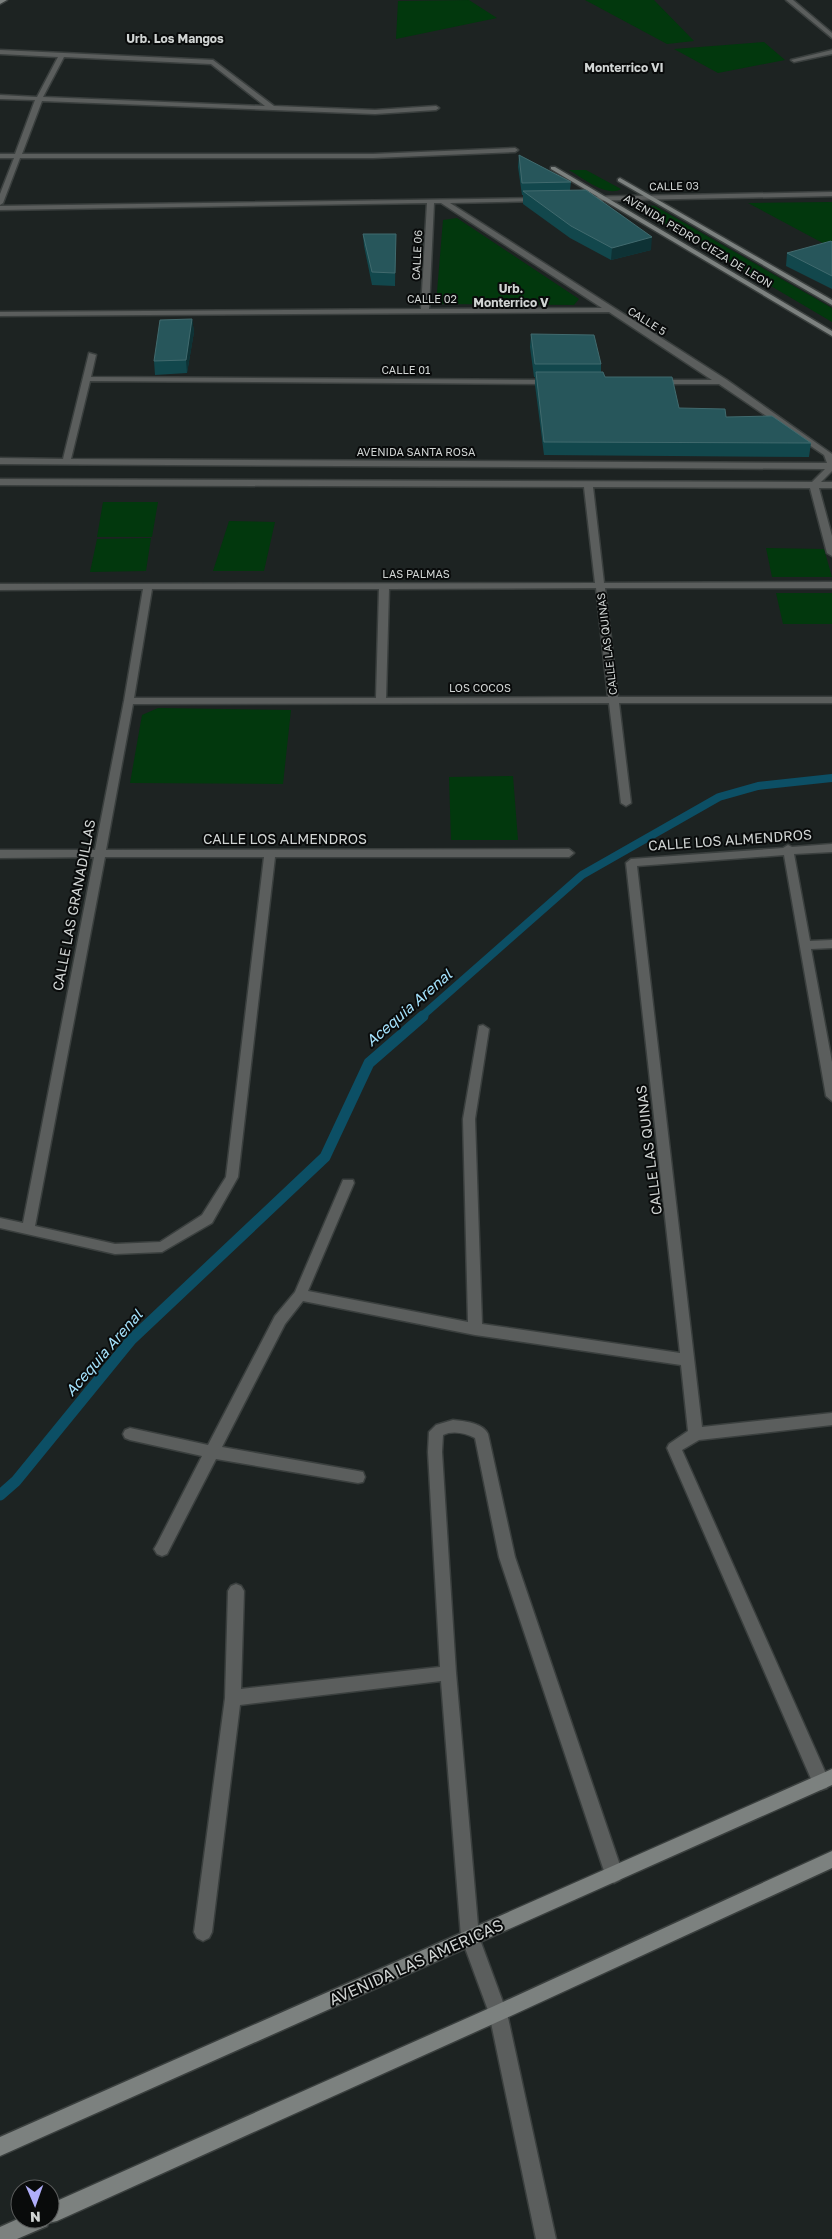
<svg xmlns="http://www.w3.org/2000/svg" width="832" height="2239" font-family="'Golos Text',sans-serif">
  <rect width="100%" height="100%" fill="#1d2322"/>
  <path fill="#02380d" d="M469 0 497 18 396 39 398 1Z
    M585 0H654L694 41 667 44Z
    M764 42 785 60 718 73 674 49Z
    M569 170H586L621 189C607 198 581 177 569 170Z
    M832 202V248L748 203Z
    M644 205 655 206 832 308V322L642 210Z
    M457 218 579 299 574 305 436 304 443 220Z
    M103 502H158L152 537H97Z
    M229 521 275 522 264 571H213Z
    M151 538 146 571 90 572 97 539Z
    M766 548 824 549 832 577H772Z
    M776 593H832V624H783Z
    M158 708 291 710 283 784 130 783 142 715Z
    M513 776 518 840H451L449 777Z"/>
  <g fill="none" stroke-linecap="round" stroke-linejoin="round">
    <path stroke="#0c4f65" stroke-width="8" d="M421 1017 582 875 719 797 758 786 832 778"/>
    <path stroke="#0c4f65" stroke-width="11" d="M0 1495 16 1481 131 1340 325 1157 369 1063 423 1016"/>
    <g stroke="#3a3f3e" stroke-width="3">
      <path id="street" d="M786 0H793L832 33V38Z
        M0 50 213 60 274 106 375 110 436 106 439 108 436 110 375 114 42 101 22 154H373L515 148 518 150 515 152 373 158H20L3 203 0 205V194L14 158H0V154H15L35 100 0 99V95L37 97 58 57 0 54ZM64 57 211 64 265 106 43 97Z
        M832 50V54L794 62 791 60Z
        M832 192V196L582 201 579 199 582 197Z
        M542 198V200L540 201 450 203 727 380 832 454V471L821 482H832V488H819L832 536V556L827 553 810 488 593 487 604 583 832 582V588H605L618 697H832V703H619L631 803 626 806 621 803 609 703 133 704 106 850 569 849 574 853 569 857H275L238 1177 212 1223 162 1252 115 1254 0 1228V1218L23 1223 94 857 0 858V850H95L124 701 143 589 0 590V584L595 583 584 487 0 485V479L812 482 825 469 0 464V458L63 459 89 353 96 355 91 377 552 380 556 382 552 384 90 381 71 459 827 463 824 455 719 384H654V380H712L609 312 0 316V312L421 309 427 203 0 210V206ZM434 203H441L602 308 429 309ZM596 588 608 697 386 698 389 589ZM152 589H379L376 698H134ZM105 857H264L226 1177 202 1215 160 1242 115 1244 35 1226Z
        M832 844V852L794 854 810 941 832 940V948L811 949 832 1062V1101L826 1096 784 855 637 866 702 1427 832 1413V1425L699 1440 682 1450 827 1776 829 1782 827 1788 821 1790 815 1788 667 1448 669 1444 688 1431 681 1365 475 1335 303 1301 285 1324 222 1447 358 1471 363 1472 365 1477 363 1482 358 1483 216 1459 167 1554 162 1556 157 1554 154 1549 157 1544 202 1456 130 1440 125 1438 123 1434 125 1430 130 1428 208 1445 275 1316 295 1292 343 1180H353L354 1183 308 1291 468 1322 463 1119 479 1026 483 1025 489 1029 475 1119 482 1324 680 1353 626 863 631 859 783 848 788 845 792 847Z
        M453 1420C464 1421 483 1423 488 1434L515 1557 623 1874 620 1880 614 1883 608 1880 605 1874 499 1557 475 1438C465 1433 453 1430 443 1435L442 1452 456 1673 479 1937 507 2013 556 2239H536L489 2013 461 1937 441 1681 240 1705 212 1932 209 1938 203 1941 197 1938 194 1932 225 1698 228 1591 231 1586 236 1584 241 1586 244 1591 241 1689 440 1667 428 1452 429 1432 436 1425Z"/>
    </g>
    <g stroke="#3a3f3e" stroke-width="3">
      <path id="secondary" d="M0 0H7L0 4Z
        M551 167H555L832 331V336L551 169Z
        M620 178 832 300V305L618 181V179Z
        M832 1769V1785L0 2156V2137Z
        M832 1851V1868L504 2019 57 2221 48 2223 47 2226 17 2239H0V2227L20 2218 50 2219V2204L492 2007Z"/>
    </g>
    <use href="#street" fill="#5b5e5d" fill-rule="evenodd"/>
    <use href="#secondary" fill="#7c817f" fill-rule="evenodd"/>
  </g>
  <path fill="#12474c" d="M519 155 571 182 570 190 651 250 611 260 570 238 523 204V195H522L518 167Z
    M363 234H396L395 286 372 285 364 246Z
    M832 242V289L786 266 787 253Z
    M192 319 194 332 187 373 155 375 154 361Z
    M531 334 601 364V372L605 377 679 408 726 417 811 443 809 457 544 455 535 385V377H534L530 347Z"/>
  <path fill="#0e3235" d="M652 237 651 250 611 260 612 248Z
    M192 319 194 332 187 373 186 360Z"/>
  <path fill="#27565b" stroke="#416a6e" d="M519 155 571 182 522 183Z
    M586 190 652 237 612 248 571 226 523 191Z
    M363 234H396L395 273 372 272Z
    M831 241 832 242V276L787 253Z
    M192 319 186 360 154 361 160 320Z
    M531 334 594 335 601 364H535Z
    M536 372H603L605 377H672L679 408 725 409 726 417 772 416 811 443 544 442Z"/>
  <g text-anchor="middle" stroke-width="4" stroke-linejoin="round" paint-order="stroke">
    <g font-size="11" fill="#d0d4d3" stroke="#090b0b">
      <text transform="translate(674 186) rotate(-1)" y="4">CALLE 03</text>
      <text transform="translate(698 241) rotate(31)" y="4">AVENIDA PEDRO CIEZA DE LEON</text>
      <text transform="translate(417 255) rotate(-87)" y="4">CALLE 06</text>
      <text x="432" y="303">CALLE 02</text>
      <text transform="translate(647 321) rotate(32)" y="4">CALLE 5</text>
      <text x="406" y="374">CALLE 01</text>
      <text x="416" y="456">AVENIDA SANTA ROSA</text>
      <text x="416" y="578">LAS PALMAS</text>
      <text transform="translate(607 644) rotate(-97)" y="4">CALLE LAS QUINAS</text>
      <text x="480" y="692">LOS COCOS</text>
    </g>
    <g font-size="12" font-weight="bold" fill="#d0d4d3" stroke="#090b0b">
      <text x="175" y="43">Urb. Los Mangos</text>
      <text x="624" y="72">Monterrico VI</text>
      <text x="511" y="293">Urb.<tspan x="511" dy="14">Monterrico V</tspan></text>
    </g>
    <g font-size="14" fill="#d0d4d3" stroke="#090b0b">
      <text x="285" y="844">CALLE LOS ALMENDROS</text>
      <text transform="translate(730 840) rotate(-4)" y="5">CALLE LOS ALMENDROS</text>
      <text transform="translate(74 905) rotate(-79)" y="5">CALLE LAS GRANADILLAS</text>
      <text transform="translate(649 1150) rotate(-97)" y="5">CALLE LAS QUINAS</text>
    </g>
    <g font-size="15" font-style="italic" fill="#a4e1fb" stroke="#090b0b">
      <text transform="translate(409 1008) rotate(-41)" y="5">Acequia Arenal</text>
      <text transform="translate(104 1353) rotate(-49)" y="5">Acequia Arenal</text>
    </g>
    <g font-size="16" fill="#d0d4d3" stroke="#090b0b">
      <text transform="translate(416 1962) rotate(-24)" y="6">AVENIDA LAS AMERICAS</text>
    </g>
  </g>
  <g transform="translate(35 2204) rotate(178)"><circle r="24" fill="#090b0b" stroke="#595b5b"/>
  <path d="M0-4L9 19L0 12L-9 19Z" fill="#b0aefa"/>
  <text y="-8" font-size="14" font-weight="bold" text-anchor="middle" fill="#d0d4d3">N</text>
  </g>
</svg>
